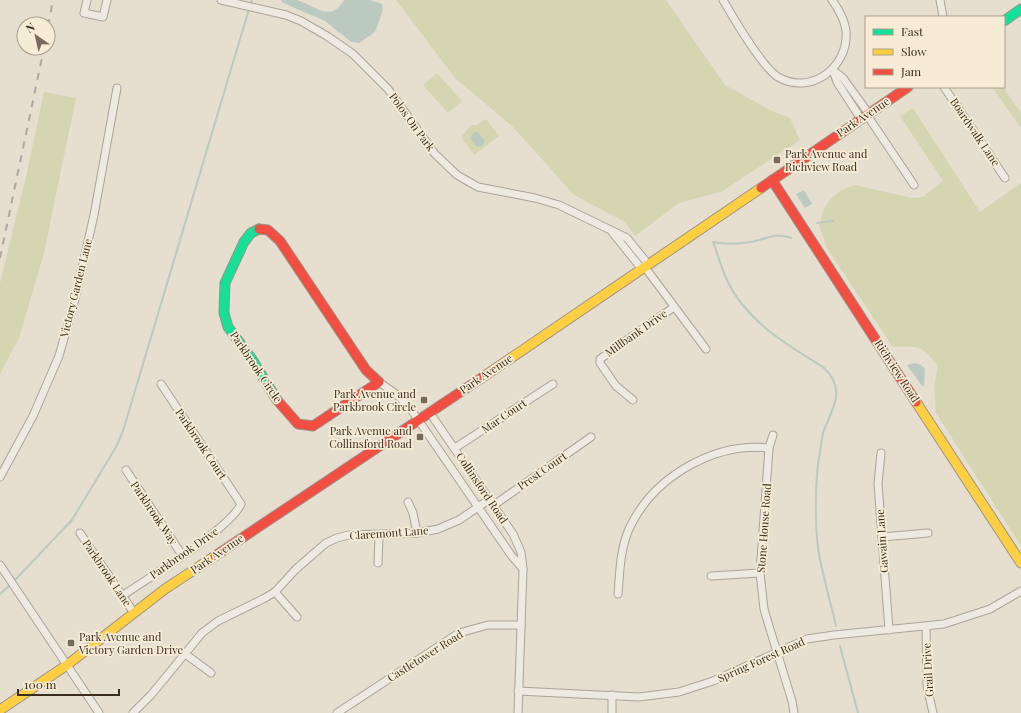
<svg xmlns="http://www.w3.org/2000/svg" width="1021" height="713" viewBox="0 0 1021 713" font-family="'Playfair Display',serif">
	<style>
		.green { fill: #d6d5b2 }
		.water { fill: #bbcac0 }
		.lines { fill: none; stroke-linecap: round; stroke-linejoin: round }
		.stream { stroke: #bbcac0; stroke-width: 2 }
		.street-casing { stroke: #aba398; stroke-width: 9 }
		.fast-casing { stroke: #9b9388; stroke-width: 11 }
		.slow-casing { stroke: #9b9388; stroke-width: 11 }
		.jam-casing { stroke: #9b9388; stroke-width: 11 }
		.street { stroke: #eee9e1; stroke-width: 7 }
		.fast { stroke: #16e098; stroke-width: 9 }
		.slow { stroke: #ffcf43; stroke-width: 9 }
		.jam { stroke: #f24e42; stroke-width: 9 }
		.rail { stroke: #ada8a1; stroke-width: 2; stroke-dasharray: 7 7; stroke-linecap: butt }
		.poi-dot { fill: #766a5d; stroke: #f6ecd6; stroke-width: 1.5 }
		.labels { text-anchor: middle; stroke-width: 3.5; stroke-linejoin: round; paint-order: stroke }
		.street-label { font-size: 11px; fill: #3a2c1f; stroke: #f6ecd6 }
		.poi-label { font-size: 11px; fill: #3a2c1f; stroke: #f6ecd6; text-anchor: start }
	</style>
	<rect width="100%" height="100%" fill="#e6decf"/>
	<g class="green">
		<polygon points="396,0 666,0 725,85 770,110 790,118 800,140 721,192 679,203 635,236 625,222 574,195 512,126 455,78"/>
		<polygon points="437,73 462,101 448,113 423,85"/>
		<polygon points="992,87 1003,87 1021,113 1021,128"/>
		<polygon points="44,92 76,98 44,253 19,338 0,374 0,283 26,177"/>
		<path d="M 913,108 L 980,212 L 1021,183 L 1021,546 L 936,413 L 934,387 L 938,366 C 922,345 918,346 893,347 L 827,248 L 819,225 L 824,209 L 830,199 L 840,191 L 854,185 L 912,198 L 923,197 L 943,181 L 900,116 Z"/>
		<polygon points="486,119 499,136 474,155 461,137 471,125 477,125"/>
	</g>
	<g class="water">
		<path d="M 281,0 C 286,0 292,0 297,0 C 315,5 330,24 344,0 L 370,0 L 382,4 L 383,10 L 375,32 L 359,43 L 351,42 L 325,21 L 283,3 Z"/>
		<polygon points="474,132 478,132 485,141 482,146 477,147 470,138"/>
		<polygon points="804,190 812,204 805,208 796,194"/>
		<polygon points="915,363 921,365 925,369 924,386 922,386 907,365"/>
	</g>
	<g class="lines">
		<g class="stream">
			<polyline points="250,5 252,0"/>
			<polyline points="817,223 833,221"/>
			<path d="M 713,242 C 718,254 721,268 727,280 C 746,321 786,344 823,367 C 847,389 833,407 824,430 C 821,439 821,449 819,457 C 815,483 815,523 818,548 C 822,574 830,600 836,626"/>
			<path d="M 713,242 C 727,245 738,244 751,242 C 766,239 777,232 791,238"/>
			<polyline points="14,581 72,520 116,447 123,431 249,9"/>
			<polyline points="0,594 11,584"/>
			<polyline points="840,646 858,713"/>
		</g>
		<g class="street-casing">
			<g id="street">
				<polyline points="87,0 84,13 103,17 107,0"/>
				<polyline points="221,0 286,15 301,21 327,36 353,54 388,89 435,154 457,175 478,187 535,198 559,205 627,238 648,264"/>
				<path d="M 723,0 C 734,19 761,66 778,77 C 811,96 849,67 846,31 C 845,21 838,8 832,0"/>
				<polyline points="940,0 943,17"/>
				<polyline points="833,70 843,78 869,114"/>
				<polyline points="833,70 837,82 861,119"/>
				<polyline points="944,87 1005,178"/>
				<polyline points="867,115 914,185"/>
				<polyline points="612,232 641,268"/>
				<polyline points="644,266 706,349"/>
				<polyline points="379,382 396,394 410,408 511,555 523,569"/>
				<polyline points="633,400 616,386 600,363 600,359 674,307"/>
				<polyline points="430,413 513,534 521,552 523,569 518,713"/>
				<polyline points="773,435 769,448 760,573 764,609 769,626 792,701 794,713"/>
				<polyline points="455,448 553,384"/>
				<polyline points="881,453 878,484 889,630"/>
				<polyline points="126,470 182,555"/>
				<polyline points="0,477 33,416 59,356 74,303 94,215 117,88"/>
				<polyline points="408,502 413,513 417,533"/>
				<polyline points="494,505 591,437"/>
				<polyline points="80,533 134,613"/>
				<polyline points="882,537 928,533"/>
				<polyline points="378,563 379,535"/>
				<polyline points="0,565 99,713"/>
				<polyline points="711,576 760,573"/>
				<polyline points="275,592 297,617"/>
				<path d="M 618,594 C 620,570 620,545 632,523 C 657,475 716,442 769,448"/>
				<path d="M 122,596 C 148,578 230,529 241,504 L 161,384"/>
				<polyline points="926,627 927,686 933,713"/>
				<polyline points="184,653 211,673"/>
				<polyline points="518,691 639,697 679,692 713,681 807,639 834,635 944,624 990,609 1021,591"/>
				<polyline points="612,695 612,713"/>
				<polyline points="133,713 151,695 202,633 218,621 263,599 275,592 296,569 326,543 337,538 349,535 417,533 438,529 459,520 490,499"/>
				<polyline points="337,713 459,633 488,625 521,625"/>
			</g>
		</g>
		<g class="fast-casing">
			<g id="fast">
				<polyline points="1004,21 1021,9"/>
				<polyline points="259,229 251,233 244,242 225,283 224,313 228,327 251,358 277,400"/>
			</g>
		</g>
		<g class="slow-casing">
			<g id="slow">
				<polyline points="486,375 761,188"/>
				<polyline points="916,402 1021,563"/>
				<polyline points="0,710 67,665 165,589 215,556"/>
			</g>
		</g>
		<g class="jam-casing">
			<g id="jam">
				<polyline points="772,180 916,402"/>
				<polyline points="761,188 908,87"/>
				<polyline points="259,229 268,230 280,241 366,370 379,382 313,426 298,424 277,400"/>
				<polyline points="215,556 486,375"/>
			</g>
		</g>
		<use href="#street" class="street"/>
		<use href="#fast" class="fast"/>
		<use href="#slow" class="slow"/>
		<use href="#jam" class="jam"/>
		<g class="rail">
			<polyline points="48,26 53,0"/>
			<polyline points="0,258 44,48"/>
		</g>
	</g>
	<g class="poi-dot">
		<rect x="773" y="156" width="8" height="8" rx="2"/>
		<rect x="420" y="396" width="8" height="8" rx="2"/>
		<rect x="416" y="433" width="8" height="8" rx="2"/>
		<rect x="67" y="639" width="8" height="8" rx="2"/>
	</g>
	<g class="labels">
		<g class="street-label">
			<text transform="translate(863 117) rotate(-34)" y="4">Park Avenue</text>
			<text transform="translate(412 122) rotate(54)" y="4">Polos On Park</text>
			<text transform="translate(975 132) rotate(56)" y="4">Boardwalk Lane</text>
			<text transform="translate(76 288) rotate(-76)" y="4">Victory Garden Lane</text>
			<text transform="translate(636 333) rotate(-35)" y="4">Millbank Drive</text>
			<text transform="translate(256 367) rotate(56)" y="4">Parkbrook Circle</text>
			<text transform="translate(897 371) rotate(57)" y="4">Richview Road</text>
			<text transform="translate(486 374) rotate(-34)" y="4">Park Avenue</text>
			<text transform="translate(504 416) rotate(-34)" y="4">Mar Court</text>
			<text transform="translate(201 444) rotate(56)" y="4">Parkbrook Court</text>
			<text transform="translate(542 471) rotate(-35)" y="4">Prest Court</text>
			<text transform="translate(482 488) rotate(56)" y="4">Collinsford Road</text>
			<text transform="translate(154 513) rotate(56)" y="4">Parkbrook Way</text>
			<text transform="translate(764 528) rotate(-86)" y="4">Stone House Road</text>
			<text transform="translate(389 533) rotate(-4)" y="4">Claremont Lane</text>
			<text transform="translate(882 541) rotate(-94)" y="4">Gawain Lane</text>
			<text transform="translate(184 553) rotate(-35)" y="4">Parkbrook Drive</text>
			<text transform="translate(217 554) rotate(-34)" y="4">Park Avenue</text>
			<text transform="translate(107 573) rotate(56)" y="4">Parkbrook Lane</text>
			<text transform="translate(425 656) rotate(-32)" y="4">Castletower Road</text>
			<text transform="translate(761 660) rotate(-24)" y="4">Spring Forest Road</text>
			<text transform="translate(928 670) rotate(-93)" y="4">Grail Drive</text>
		</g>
		<g class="poi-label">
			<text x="785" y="158">Park Avenue and<tspan x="785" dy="13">Richview Road</tspan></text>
			<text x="416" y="398" text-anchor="end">Park Avenue and<tspan x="416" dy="13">Parkbrook Circle</tspan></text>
			<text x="412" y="435" text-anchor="end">Park Avenue and<tspan x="412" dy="13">Collinsford Road</tspan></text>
			<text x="79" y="641">Park Avenue and<tspan x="79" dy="13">Victory Garden Drive</tspan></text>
		</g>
	</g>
	<rect x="865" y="16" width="140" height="72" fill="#f6ecd6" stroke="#ab9f8d"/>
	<rect x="873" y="29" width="20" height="6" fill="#16e098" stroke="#ab9f8d"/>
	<text x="901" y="36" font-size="12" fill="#3a2c1f">Fast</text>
	<rect x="873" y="49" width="20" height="6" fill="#ffcf43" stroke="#ab9f8d"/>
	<text x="901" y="56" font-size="12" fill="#3a2c1f">Slow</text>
	<rect x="873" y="69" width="20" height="6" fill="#f24e42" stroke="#ab9f8d"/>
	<text x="901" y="76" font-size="12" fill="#3a2c1f">Jam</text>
	<g transform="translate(36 36) rotate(326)"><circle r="19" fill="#f6ecd6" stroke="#ab9f8d"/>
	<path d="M0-3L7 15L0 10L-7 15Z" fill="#766a5d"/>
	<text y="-6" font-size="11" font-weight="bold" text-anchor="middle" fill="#3a2c1f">N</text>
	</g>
	<path d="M18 689v6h101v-6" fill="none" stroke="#3a2c1f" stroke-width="2"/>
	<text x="24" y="689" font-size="12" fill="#3a2c1f" stroke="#f6ecd6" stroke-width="3" paint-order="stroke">100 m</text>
</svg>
